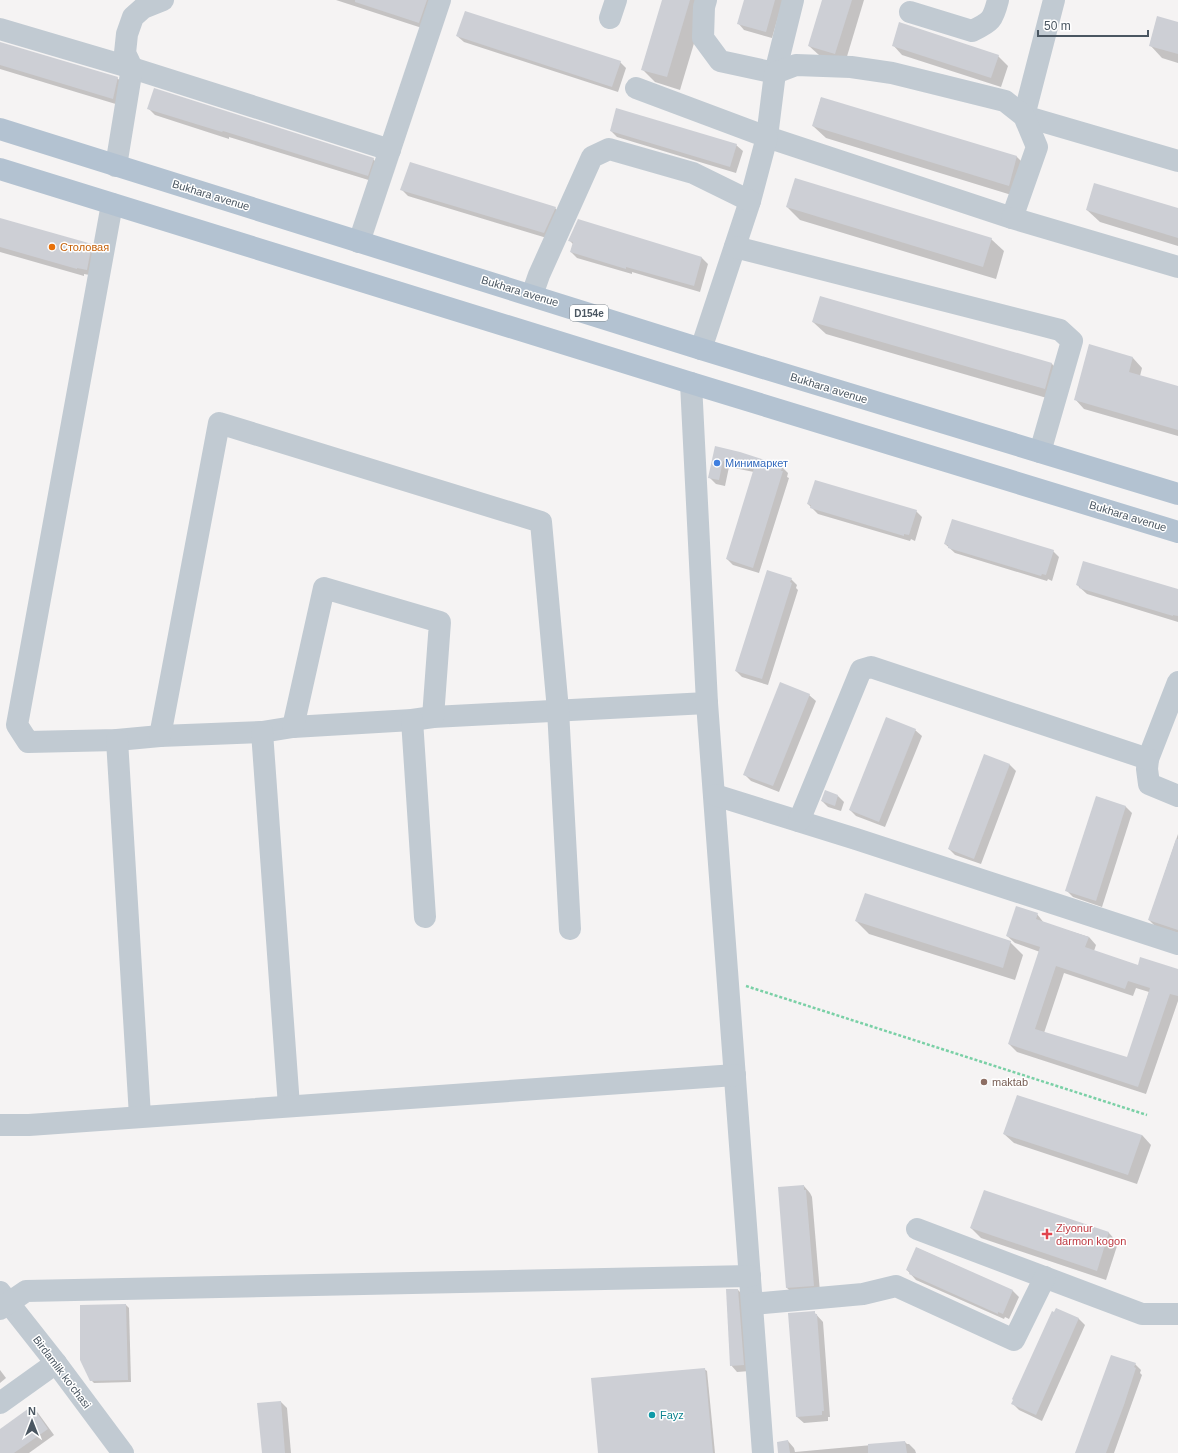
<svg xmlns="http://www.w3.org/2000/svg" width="1178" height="1453" viewBox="0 0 1178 1453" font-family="Helvetica,sans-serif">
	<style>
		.shadow { fill: #0003; fill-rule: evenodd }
		.building { fill: #cdcfd5; fill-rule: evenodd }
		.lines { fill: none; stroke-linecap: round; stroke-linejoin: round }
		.path { stroke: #7ad0a6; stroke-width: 2.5; stroke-dasharray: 3 2; stroke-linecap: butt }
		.minor { stroke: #c1cad2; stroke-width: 22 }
		.major { stroke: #b3c2d1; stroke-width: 22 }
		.food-dot { fill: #e8710a; stroke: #fff; stroke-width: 1.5 }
		.shop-dot { fill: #3f7fe0; stroke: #fff; stroke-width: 1.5 }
		.education-dot { fill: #8d6e63; stroke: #fff; stroke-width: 1.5 }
		.health-dot { fill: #e0444e; stroke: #fff; stroke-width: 1.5 }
		.culture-dot { fill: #0f9aa8; stroke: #fff; stroke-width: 1.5 }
		.labels { text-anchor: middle; stroke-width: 3; stroke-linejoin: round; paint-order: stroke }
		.shield { fill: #fff; stroke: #808990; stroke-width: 1 }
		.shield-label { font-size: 10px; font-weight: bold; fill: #4a5661 }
		.street-label { font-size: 11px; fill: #4a5661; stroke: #fff }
		.food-label { font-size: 11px; fill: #c56008; stroke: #fff; text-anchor: start }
		.shop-label { font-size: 11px; fill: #366cbe; stroke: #fff; text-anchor: start }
		.education-label { font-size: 11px; fill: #785e54; stroke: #fff; text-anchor: start }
		.health-label { font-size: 11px; fill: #be3a42; stroke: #fff; text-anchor: start }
		.culture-label { font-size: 11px; fill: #0d838f; stroke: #fff; text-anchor: start }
	</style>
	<rect width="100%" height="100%" fill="#f5f3f3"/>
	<g class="shadow">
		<polygon points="336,0 431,0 425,29"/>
		<polygon points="663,0 707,0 680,90 655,82 642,69"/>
		<polygon points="745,0 783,0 772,38 744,30 738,23"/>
		<polygon points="823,0 864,0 845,63 819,55 809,46"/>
		<polygon points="1178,23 1178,63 1162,58 1150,45"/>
		<polygon points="457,36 620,62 626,68 618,92 464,42"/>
		<polygon points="0,43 117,78 124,84 119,105 0,69"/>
		<polygon points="893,45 998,56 1008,66 1001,87 902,55"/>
		<polygon points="821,98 1017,157 1030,170 1021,198 826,138 813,126"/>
		<polygon points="148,108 373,159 380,166 375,182 229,137 229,139 155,115"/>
		<polygon points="611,131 736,145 743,151 736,173 617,137"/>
		<polygon points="402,190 555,208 561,214 550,239 408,196"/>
		<polygon points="787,207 991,239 1004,251 996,279 800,220"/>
		<polygon points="1178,209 1178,246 1100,222 1087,210"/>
		<polygon points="0,219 91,245 99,252 95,276 84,274 84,276 0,252"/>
		<polygon points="569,240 702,258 708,264 700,292 632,272 632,274 577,258 571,252 574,245"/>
		<polygon points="821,297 1052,364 1064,376 1057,401 826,334 813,322"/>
		<polygon points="1090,346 1133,358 1142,368 1140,376 1178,387 1178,436 1084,409 1075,399"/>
		<polygon points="716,447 782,467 788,473 787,477 789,478 759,573 733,565 727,559 754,472 729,467 725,486 716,484 709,477"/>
		<polygon points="808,504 916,511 922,517 915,541 911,539 910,541 818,514"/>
		<polygon points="945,544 1053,551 1059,557 1052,581 1048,579 1047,581 955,553"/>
		<polygon points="791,579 797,585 796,588 798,590 768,685 742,677 736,671"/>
		<polygon points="1077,585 1178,590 1178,622 1087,594"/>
		<polygon points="809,695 816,701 779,792 751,781 744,774"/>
		<polygon points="915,730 922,736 885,827 856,816 850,810"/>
		<polygon points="984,756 1010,765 1016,771 981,864 955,855 949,849"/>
		<polygon points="838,796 844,802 841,811 828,807 822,801"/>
		<polygon points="1097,797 1126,807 1132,813 1102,907 1073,897 1067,891"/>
		<polygon points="1178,834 1178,933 1155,926 1149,920"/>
		<path d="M 1037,914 L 1044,923 L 1089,937 L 1096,945 L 1094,951 L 1139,966 L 1178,970 L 1178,1001 L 1146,1094 L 1017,1052 L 1009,1044 L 1040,952 L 1015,943 L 1007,936 ZM 1064,973 L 1133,996 L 1136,988 L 1149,992 L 1128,1059 L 1044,1033 Z"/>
		<polygon points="856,921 1010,942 1023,955 1015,980 869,934"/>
		<polygon points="1004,1134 1142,1135 1151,1145 1137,1184 1014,1143"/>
		<polygon points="804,1186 810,1193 812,1197 820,1292 793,1294 787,1288 779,1188"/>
		<polygon points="984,1192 1109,1233 1118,1243 1106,1280 981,1238 971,1228"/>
		<polygon points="917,1248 1013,1291 1019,1297 1009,1319 1005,1317 1004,1319 916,1280 907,1270"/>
		<polygon points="738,1290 744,1296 750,1371 737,1372 731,1365"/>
		<polygon points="126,1305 129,1308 131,1382 94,1383 91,1380"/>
		<polygon points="1056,1309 1079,1319 1085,1325 1042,1421 1019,1410 1013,1404"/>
		<polygon points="814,1312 823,1322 830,1417 828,1417 828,1421 804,1423 797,1417"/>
		<polygon points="1135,1364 1141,1370 1140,1373 1142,1375 1114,1453 1077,1453"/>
		<polygon points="704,1369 707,1371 715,1453 599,1453"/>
		<polygon points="0,1370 6,1378 0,1383"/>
		<polygon points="281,1402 287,1408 291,1453 263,1453"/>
		<polygon points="32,1407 38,1413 54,1435 29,1453 0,1453 0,1431"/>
		<polygon points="788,1441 794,1448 795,1452 905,1442 907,1444 909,1444 915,1450 916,1453 779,1453"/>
	</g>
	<g class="building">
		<polygon points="355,0 427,0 419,23 355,2"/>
		<polygon points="662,0 690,0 667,77 641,70"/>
		<polygon points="744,0 775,0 766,32 737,24"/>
		<polygon points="822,0 852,0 835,54 808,46"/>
		<polygon points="465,11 621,61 612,87 456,36"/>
		<polygon points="1157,16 1178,22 1178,54 1149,46"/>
		<polygon points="899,22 999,55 991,78 892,46"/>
		<polygon points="0,42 118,77 113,99 0,65"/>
		<polygon points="154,88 374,158 368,176 223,131 222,132 147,109"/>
		<polygon points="821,97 1017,156 1009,186 812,126"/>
		<polygon points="616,108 737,144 730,167 610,131"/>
		<polygon points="410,162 556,207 544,233 400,190"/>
		<polygon points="795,178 992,238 983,267 786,207"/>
		<polygon points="1094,183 1178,208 1178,238 1086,210"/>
		<polygon points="0,218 92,244 87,270 77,268 77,269 0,247"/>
		<polygon points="578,219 702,257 694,286 626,267 626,269 570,252 573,242 568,241"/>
		<polygon points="820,296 1052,363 1045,389 812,322"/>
		<polygon points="1089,344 1133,357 1129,372 1178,386 1178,430 1074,400"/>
		<polygon points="715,446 740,452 783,466 781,471 783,471 753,568 726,559 754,468 723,461 719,480 708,478"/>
		<polygon points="815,480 917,510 909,535 904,534 904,536 810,508 811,505 807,504"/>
		<polygon points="952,519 1054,550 1046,575 1042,574 1041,576 948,548 948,545 944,544"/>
		<polygon points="1083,561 1178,589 1178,616 1173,615 1173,616 1079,588 1080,586 1076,585"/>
		<polygon points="767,570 792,578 790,582 792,583 762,679 735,671"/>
		<polygon points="780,682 810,694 773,786 743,775"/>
		<polygon points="886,717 916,729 879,822 849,810"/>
		<polygon points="984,754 1010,764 974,859 948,849"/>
		<polygon points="825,790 838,795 835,806 821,801"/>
		<polygon points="1096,796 1126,806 1096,901 1065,891"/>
		<polygon points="1176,839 1178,839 1178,930 1148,920"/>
		<polygon points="865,893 1011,941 1003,968 855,921"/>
		<path d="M 1016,906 L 1038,913 L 1036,919 L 1089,937 L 1085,947 L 1138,965 L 1140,957 L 1178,969 L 1178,996 L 1170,994 L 1138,1087 L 1008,1044 L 1040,947 L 1006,936 ZM 1056,966 L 1125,989 L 1128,981 L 1150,988 L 1127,1057 L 1035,1029 Z"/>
		<polygon points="1017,1095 1142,1135 1128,1175 1003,1134"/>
		<polygon points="804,1185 804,1190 806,1190 814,1286 786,1288 778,1187"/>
		<polygon points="984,1190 1109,1232 1097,1271 970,1228"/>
		<polygon points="916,1247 1013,1290 1003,1314 998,1312 998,1314 909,1274 910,1272 906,1270"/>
		<polygon points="726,1289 738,1289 744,1365 730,1366"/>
		<polygon points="126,1304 128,1380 90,1381 80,1360 80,1305"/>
		<polygon points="1056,1308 1079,1318 1036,1415 1011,1404 1013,1400 1012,1399 1052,1311 1054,1312"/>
		<polygon points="815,1311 815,1314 817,1314 824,1411 822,1411 822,1415 796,1417 788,1313"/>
		<polygon points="1111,1355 1136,1363 1134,1367 1136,1368 1124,1405 1106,1453 1075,1453"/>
		<polygon points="705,1368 713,1453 598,1453 591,1378"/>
		<polygon points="281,1401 285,1453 262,1453 257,1403"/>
		<polygon points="32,1406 48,1429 14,1453 0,1453 0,1429"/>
		<polygon points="788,1440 790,1453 778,1453 777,1442"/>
		<polygon points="905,1441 907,1453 868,1453 868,1444"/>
	</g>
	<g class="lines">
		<polyline class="path" points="746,986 1147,1115"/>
		<g class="minor">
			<polyline points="706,0 704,7 703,38 720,61 775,73 793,0"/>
			<polyline points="1054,0 1024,116 1178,161"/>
			<path d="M 910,12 L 972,31 C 991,22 993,20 998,0"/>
			<polyline points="610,18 616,0"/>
			<polyline points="0,29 132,68 390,150"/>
			<polygon points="796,65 851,67 892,73 1005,101 1024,116 1037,147 1012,218 767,137 775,73"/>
			<polyline points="636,88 767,137 750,201 701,349"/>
			<polyline points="116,166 132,68 125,53 127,34 133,17 143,8 163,0"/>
			<polyline points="112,204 17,725 28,742 117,740 160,736 262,732 293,727 412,720 433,717 707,703"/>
			<polyline points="1012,218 1178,267"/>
			<polyline points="359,242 440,0"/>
			<polyline points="735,247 1060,330 1072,341 1040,452"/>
			<polyline points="532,295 539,275 592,157 609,149 693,173 750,201"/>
			<polyline points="691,383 707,703 763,1453"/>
			<polyline points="1178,682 1148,759 1147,769 1149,784 1178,796"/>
			<polyline points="412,720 425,917"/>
			<polyline points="293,727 324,588 440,622 433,717"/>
			<polyline points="262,732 289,1106"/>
			<polyline points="160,736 219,423 541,522 558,710 570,929"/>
			<polyline points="117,740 140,1116"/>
			<polyline points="715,795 856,839 1178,944"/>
			<polyline points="799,821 861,670 871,667 1148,759"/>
			<polyline points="0,1125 29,1125 735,1075"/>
			<polyline points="917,1229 1142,1314 1178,1314"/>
			<polyline points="0,1292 56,1363 123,1453"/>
			<polyline points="752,1304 863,1294 896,1286 1014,1340 1045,1277"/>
			<polyline points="0,1309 26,1291 750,1276"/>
			<polyline points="0,1403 56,1363"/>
		</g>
		<g class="major">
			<polyline points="0,129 701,349 1178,494"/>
			<polyline points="0,169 691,383 1178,532"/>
		</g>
	</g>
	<circle class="food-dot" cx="52" cy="247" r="4"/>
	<circle class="shop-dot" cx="717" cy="463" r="4"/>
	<circle class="education-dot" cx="984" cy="1082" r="4"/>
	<path class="health-dot" d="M1045 1228h4v4h4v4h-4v4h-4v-4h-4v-4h4z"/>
	<circle class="culture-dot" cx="652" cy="1415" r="4"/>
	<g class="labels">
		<rect class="shield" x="570" y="305" width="38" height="16" rx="3"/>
		<g class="shield-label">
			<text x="589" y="317">D154e</text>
		</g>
		<g class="street-label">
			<text transform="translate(211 195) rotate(17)" y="4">Bukhara avenue</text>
			<text transform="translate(520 291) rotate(17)" y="4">Bukhara avenue</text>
			<text transform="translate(829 388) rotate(17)" y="4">Bukhara avenue</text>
			<text transform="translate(1128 516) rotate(17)" y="4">Bukhara avenue</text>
			<text transform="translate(62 1372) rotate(53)" y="4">Birdamlik ko'chasi</text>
		</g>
		<g class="food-label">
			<text x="60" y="251">Столовая</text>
		</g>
		<g class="shop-label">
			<text x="725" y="467">Минимаркет</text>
		</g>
		<g class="education-label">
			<text x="992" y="1086">maktab</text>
		</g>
		<g class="health-label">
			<text x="1056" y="1232">Ziyonur<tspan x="1056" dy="13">darmon kogon</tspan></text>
		</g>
		<g class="culture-label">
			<text x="660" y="1419">Fayz</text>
		</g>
	</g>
	<g transform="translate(32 1421)" stroke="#ffffff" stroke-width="3" paint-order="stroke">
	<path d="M0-3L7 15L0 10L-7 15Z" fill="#4a5661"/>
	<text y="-6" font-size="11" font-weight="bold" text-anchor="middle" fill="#4a5661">N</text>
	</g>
	<path d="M1038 30v6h110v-6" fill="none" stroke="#4a5661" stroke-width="2"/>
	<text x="1044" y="30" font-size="12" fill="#4a5661" stroke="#ffffff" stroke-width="3" paint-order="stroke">50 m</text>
</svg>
